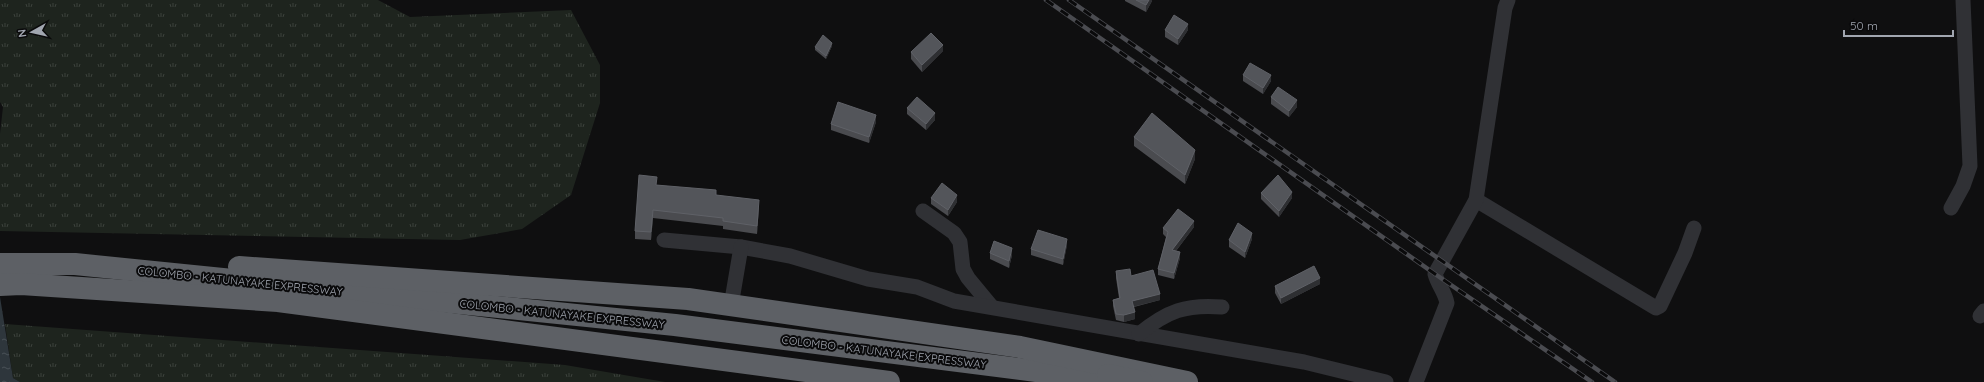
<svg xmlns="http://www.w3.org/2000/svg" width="1984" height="382" viewBox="0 0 1984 382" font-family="Quicksand,sans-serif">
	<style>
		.grass { fill: url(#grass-tufts) }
		.water { fill: url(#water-ripples) }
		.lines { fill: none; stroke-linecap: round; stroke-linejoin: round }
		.minor { stroke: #303135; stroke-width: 15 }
		.motorway { stroke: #5d6065; stroke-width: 22 }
		.rail-casing { stroke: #4a4b50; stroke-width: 4.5 }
		.rail { stroke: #0a0a0b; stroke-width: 3; stroke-dasharray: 9; stroke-linecap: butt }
		.wall { fill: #4a4b4f }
		.shaded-wall { fill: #2e2f32 }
		.building { fill: #53555a; stroke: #5f6167 }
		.labels { text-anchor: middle; stroke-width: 4; stroke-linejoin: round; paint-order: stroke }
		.street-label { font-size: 11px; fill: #a1a6b0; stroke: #0a0a0b }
	</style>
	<defs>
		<pattern id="grass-tufts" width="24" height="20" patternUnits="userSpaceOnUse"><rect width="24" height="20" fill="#1e241e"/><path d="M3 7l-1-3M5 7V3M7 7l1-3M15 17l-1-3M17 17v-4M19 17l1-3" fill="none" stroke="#3c413c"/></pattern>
		<pattern id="water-ripples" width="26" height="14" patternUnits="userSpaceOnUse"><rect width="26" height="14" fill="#2e363c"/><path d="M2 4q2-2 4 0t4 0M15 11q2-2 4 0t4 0" fill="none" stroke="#495056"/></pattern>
	</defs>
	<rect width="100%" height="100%" fill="#0f0f10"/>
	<g class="grass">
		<polygon points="0,0 378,0 410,17 571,10 600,65 600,103 571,195 522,229 460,240 0,231 0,134 3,107 0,102"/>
		<polygon points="5,324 565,365 665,382 20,382 13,378"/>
	</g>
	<polygon class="water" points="0,297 13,378 20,382 0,382"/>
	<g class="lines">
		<g class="minor">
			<polyline points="1476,200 1656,308 1660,306 1685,253 1694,228"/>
			<polyline points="1951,208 1963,186 1970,166 1963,0"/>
			<polyline points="923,211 954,233 960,242 963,269 968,278 992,307"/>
			<polyline points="664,240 741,247 790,256 868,279 917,287 954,301 1304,362 1386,382"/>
			<polyline points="733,294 741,247"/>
			<polyline points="1980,316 1984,311"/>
			<path d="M 1139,334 C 1167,311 1186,304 1222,307"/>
			<path d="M 1416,382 L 1447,303 C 1445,292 1438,285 1435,274 L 1476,200 L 1505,8 L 1508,0"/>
		</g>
		<g class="motorway">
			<polyline points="0,264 75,264 675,325 1122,382"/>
			<polyline points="239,267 688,299 1020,347 1187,382"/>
			<polyline points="0,285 21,284 278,301 889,382"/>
			<polyline points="1108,375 1142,382"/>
		</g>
		<g class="rail-casing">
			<g id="rail">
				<polyline points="1046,0 1435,274 1592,382"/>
				<polyline points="1069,0 1615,382"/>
			</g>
		</g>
		<use href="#rail" class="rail"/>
	</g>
	<g class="wall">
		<polygon points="1125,0 1152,0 1152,1 1146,12 1125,1"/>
		<polygon points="1165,30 1188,30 1178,45 1165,37"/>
		<polygon points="832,46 826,59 815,50 815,47"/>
		<polygon points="943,51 922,72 911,59 911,52"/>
		<polygon points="1243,75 1271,81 1263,94 1243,81"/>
		<polygon points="1271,97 1297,107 1289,117 1271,104"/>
		<polygon points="907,108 935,120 926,130 907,114"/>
		<polygon points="876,122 869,143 831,130 831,124"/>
		<polygon points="1134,137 1195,159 1185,184 1134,146"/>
		<polygon points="657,185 716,195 759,207 757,234 723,229 723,226 653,218 651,240 635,239 635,231"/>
		<polygon points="1261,193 1292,198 1279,217 1261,199"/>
		<polygon points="931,198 957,202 948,216 931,204"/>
		<polygon points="1194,227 1176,251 1180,258 1174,279 1158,275 1158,269 1166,237 1163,234 1163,228"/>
		<polygon points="1252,239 1245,258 1229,247 1229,240"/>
		<polygon points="1067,245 1063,265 1031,255 1031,249"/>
		<polygon points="990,253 1012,255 1009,268 990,259"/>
		<polygon points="1116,271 1131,276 1160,300 1134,307 1135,319 1124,322 1116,320 1113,306 1113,300 1119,298 1116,278"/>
		<polygon points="1320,284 1281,304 1275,293 1275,286"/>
	</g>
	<g class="shaded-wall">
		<polygon points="1149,0 1152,0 1152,1 1146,12 1146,5"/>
		<polygon points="1188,24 1188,30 1178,45 1178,39"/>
		<polygon points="832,43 832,46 826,59 826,56"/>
		<polygon points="943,45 943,51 922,72 922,65"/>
		<polygon points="1271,75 1271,81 1263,94 1263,88"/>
		<polygon points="1297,100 1297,107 1289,117 1289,111"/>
		<polygon points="935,113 935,120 926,130 926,124"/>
		<polygon points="876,115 876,122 869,143 869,137"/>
		<polygon points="1195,150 1195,159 1185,184 1185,175"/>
		<polygon points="1292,192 1292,198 1279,217 1279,211"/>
		<polygon points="957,195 957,202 948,216 948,210"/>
		<polygon points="759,200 759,207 757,234 757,226"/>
		<polygon points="653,210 653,218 651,240 651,232"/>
		<polygon points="1194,221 1194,227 1172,256 1172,250"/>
		<polygon points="1252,233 1252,239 1245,258 1245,252"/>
		<polygon points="1067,239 1067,245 1063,265 1063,259"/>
		<polygon points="1012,248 1012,255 1009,268 1009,261"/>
		<polygon points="1180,252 1180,258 1174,279 1174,273"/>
		<polygon points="1320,278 1320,284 1281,304 1281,298"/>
		<polygon points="1160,294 1160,300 1132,307 1132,301"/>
		<polygon points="1135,312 1135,319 1124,322 1124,315"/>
	</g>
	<g class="building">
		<polygon points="1136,0 1149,0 1146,5"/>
		<polygon points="1174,15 1188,24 1178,39 1165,30"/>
		<polygon points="931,33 943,45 922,65 911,52"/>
		<polygon points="823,35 832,43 826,56 815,47"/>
		<polygon points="1250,63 1271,75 1263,88 1243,75"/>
		<polygon points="1278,87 1297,100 1289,111 1271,97"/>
		<polygon points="917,97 935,113 926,124 907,108"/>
		<polygon points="838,102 876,115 869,137 831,124"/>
		<polygon points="1152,113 1195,150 1185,175 1134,137"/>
		<polygon points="639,175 657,177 656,185 716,190 716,195 759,200 757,226 723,221 723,218 653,210 651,232 635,231"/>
		<polygon points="1278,175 1292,192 1279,211 1261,193"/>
		<polygon points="942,183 957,195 948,210 931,198"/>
		<polygon points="1178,209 1194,221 1172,250 1180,252 1174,273 1158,269 1168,232 1163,228"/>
		<polygon points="1238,223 1252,233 1245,252 1229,240"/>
		<polygon points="1038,230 1067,239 1063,259 1031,249"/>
		<polygon points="994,241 1012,248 1009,261 990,253"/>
		<polygon points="1314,266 1320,278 1281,298 1275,286"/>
		<polygon points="1130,269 1131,276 1153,270 1160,294 1132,301 1135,312 1124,315 1116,314 1113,300 1120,298 1116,271"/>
	</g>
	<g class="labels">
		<g class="street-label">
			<text transform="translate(240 281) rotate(6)" y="4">COLOMBO - KATUNAYAKE EXPRESSWAY</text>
			<text transform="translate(562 314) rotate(6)" y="4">COLOMBO - KATUNAYAKE EXPRESSWAY</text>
			<text transform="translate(884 352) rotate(7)" y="4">COLOMBO - KATUNAYAKE EXPRESSWAY</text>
		</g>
	</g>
	<g transform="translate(32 32) rotate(262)" stroke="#0a0a0b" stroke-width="3" paint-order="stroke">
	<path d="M0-3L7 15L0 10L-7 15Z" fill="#a1a6b0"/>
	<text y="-6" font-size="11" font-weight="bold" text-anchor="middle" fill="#a1a6b0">N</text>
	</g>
	<path d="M1844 30v6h109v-6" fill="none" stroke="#a1a6b0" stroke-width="2"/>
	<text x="1850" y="30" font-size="12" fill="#a1a6b0" stroke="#0a0a0b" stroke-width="3" paint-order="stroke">50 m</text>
</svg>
